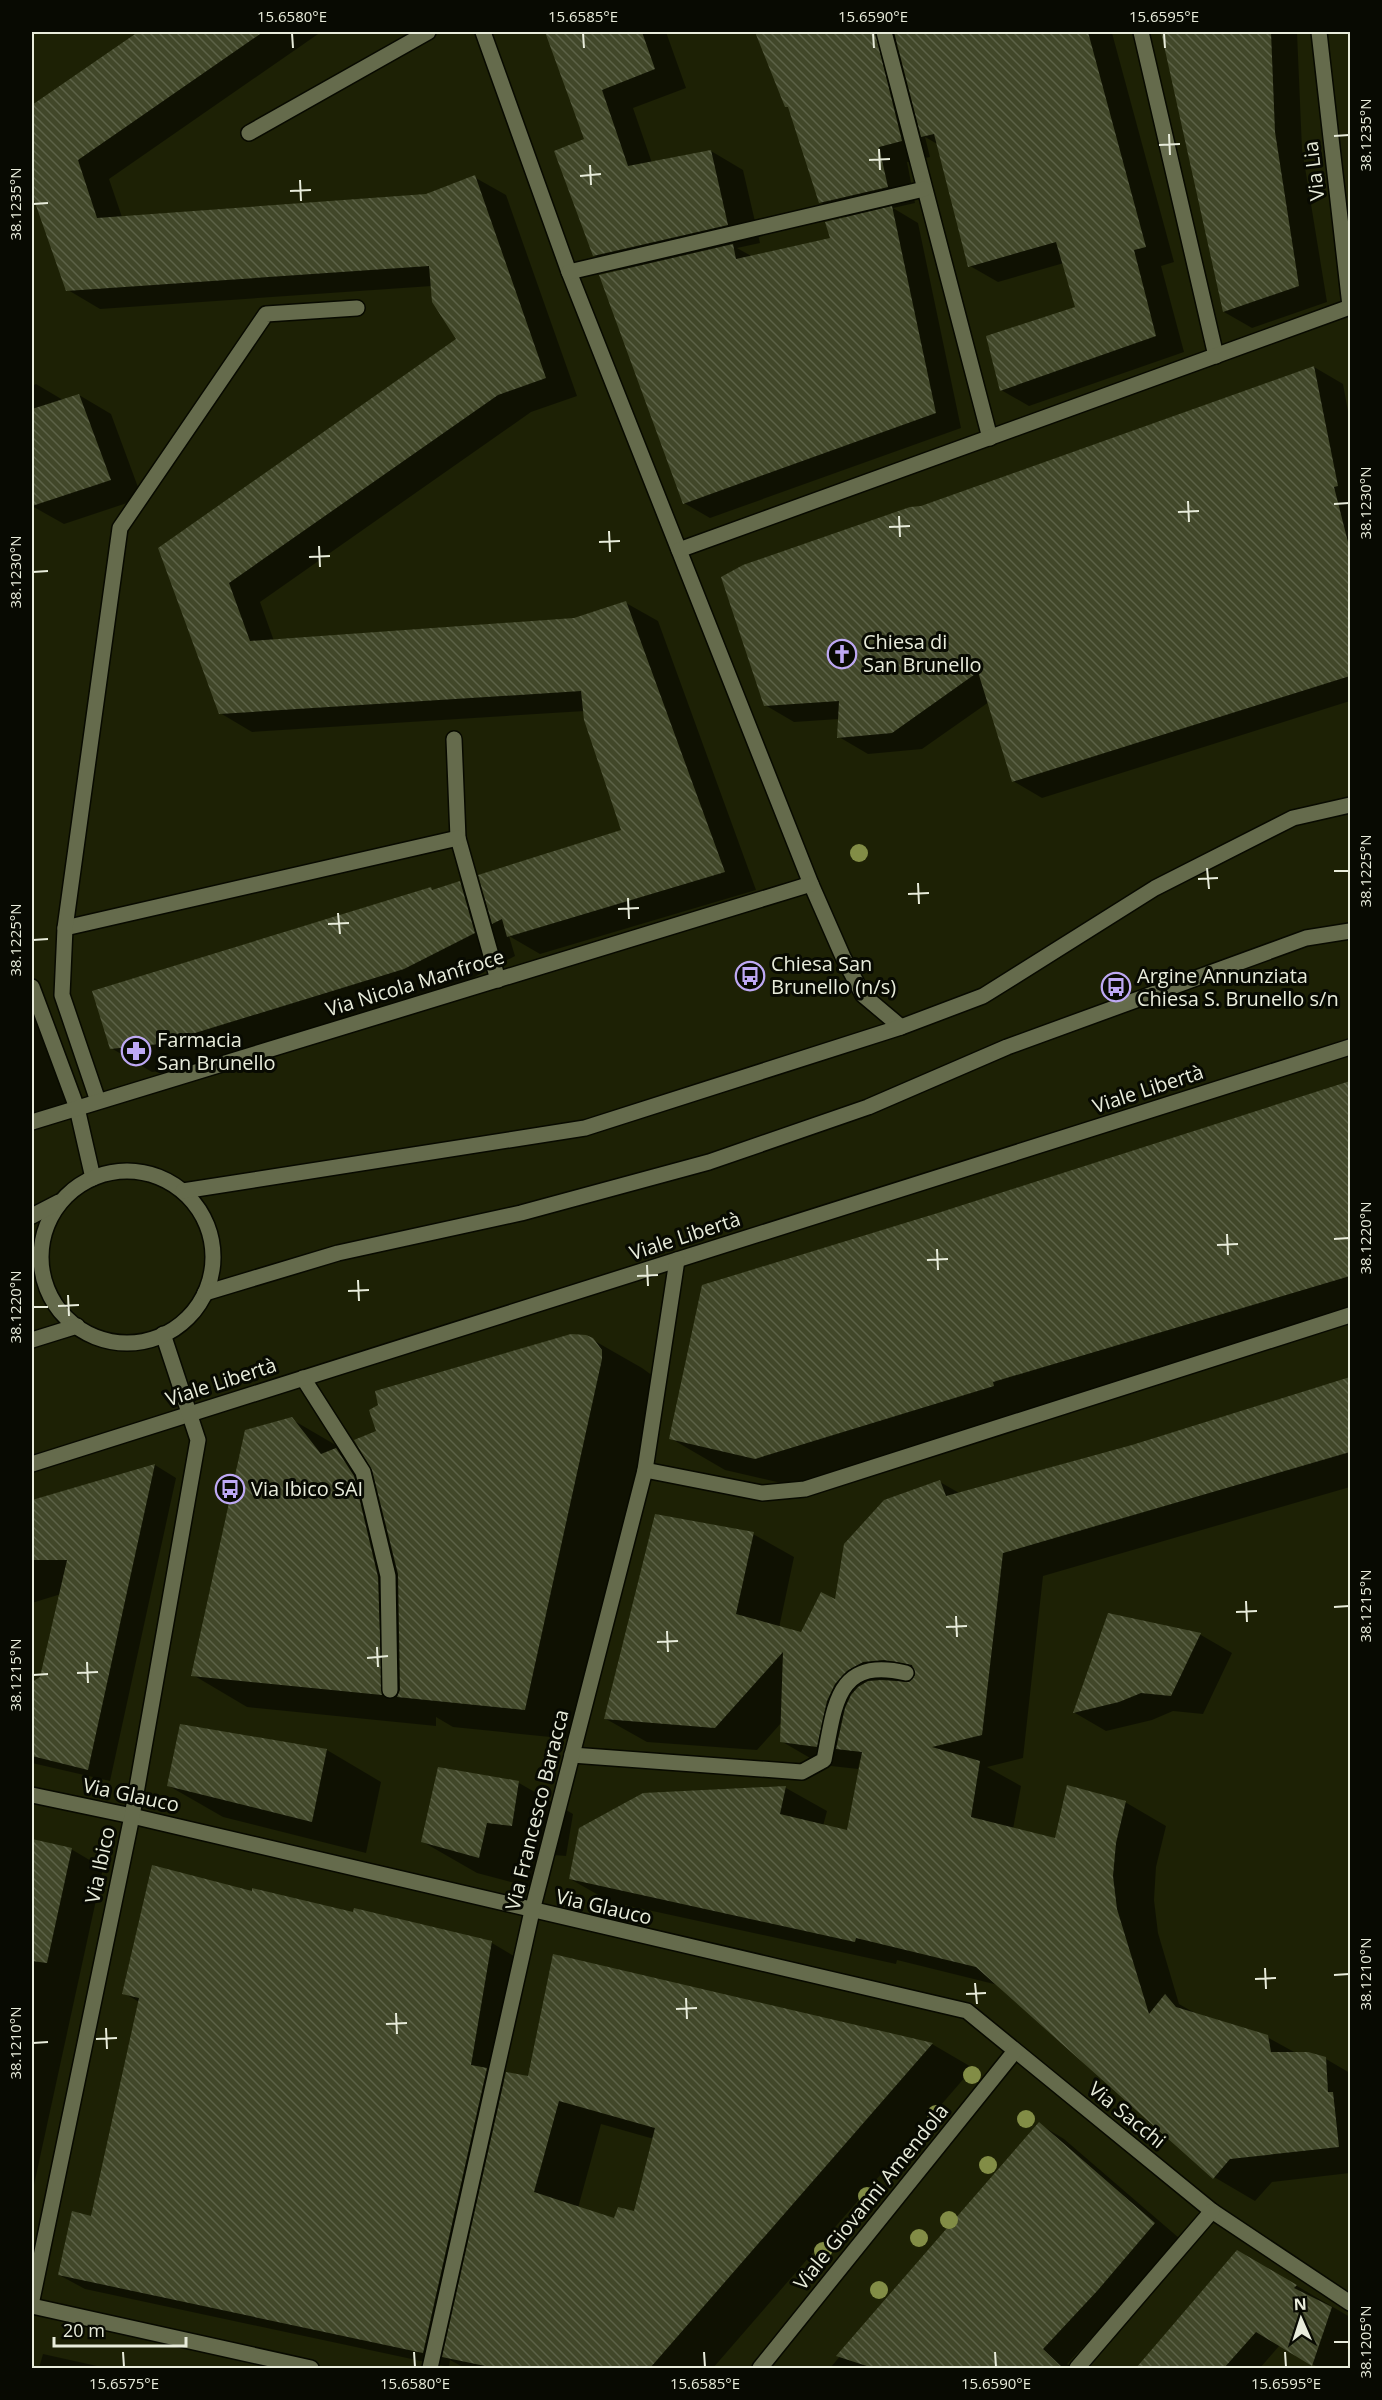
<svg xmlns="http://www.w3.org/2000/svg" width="1382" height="2400" viewBox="0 0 1382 2400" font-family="'Open Sans',sans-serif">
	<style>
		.shadow { fill: #0007; fill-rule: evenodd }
		.building { fill: url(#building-back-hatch); fill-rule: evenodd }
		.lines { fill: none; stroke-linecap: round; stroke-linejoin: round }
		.service-casing { stroke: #080a00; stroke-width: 18 }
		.minor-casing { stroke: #080a00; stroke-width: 18 }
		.tertiary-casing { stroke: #080a00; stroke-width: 18 }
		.service { stroke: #656b4c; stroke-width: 15 }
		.minor { stroke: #656b4c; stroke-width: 15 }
		.tertiary { stroke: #656b4c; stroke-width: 15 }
		.tree { fill: #828d46 }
		.ticks { fill: none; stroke: #e8ecdb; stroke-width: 2 }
		.labels { text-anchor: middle; stroke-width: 6; stroke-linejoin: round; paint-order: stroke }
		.street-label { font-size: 20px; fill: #e8ecdb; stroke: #080a02 }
		.poi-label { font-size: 20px; fill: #e8ecdb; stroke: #080a02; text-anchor: start }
		.neatline { fill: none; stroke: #e8ecdb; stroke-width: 2 }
		.ticks-label { font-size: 15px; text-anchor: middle; fill: #e8ecdb }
	</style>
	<defs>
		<pattern id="building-back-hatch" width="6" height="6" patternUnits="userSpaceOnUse" patternTransform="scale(1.5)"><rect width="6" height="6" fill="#414729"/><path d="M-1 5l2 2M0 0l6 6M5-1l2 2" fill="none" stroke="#5c6247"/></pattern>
	</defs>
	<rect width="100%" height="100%" fill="#1d2105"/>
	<g class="shadow">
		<polygon points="140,32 321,32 109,179 122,217 427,195 474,177 506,195 577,396 531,412 260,602 274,641 574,619 626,603 658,621 756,890 540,954 509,936 515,956 446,992 201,1067 152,1072 111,1048 431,889 434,890 460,882 487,898 623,831 585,711 252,732 220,713 160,548 458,340 432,286 100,309 68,290 32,190 32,107"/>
		<polygon points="547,32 666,32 686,88 633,108 652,163 711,151 743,170 760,243 737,248 753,257 832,239 848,218 820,202 790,108 787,106 758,34 767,32 868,32 900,51 900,47 872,32 1117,32 1112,33 1174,262 1161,266 1184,352 1029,406 1001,390 1077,308 1064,263 998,282 970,266 939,145 925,137 930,157 907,162 915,203 893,208 918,223 961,428 710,518 684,503 621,271 594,255 586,140"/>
		<polygon points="1162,32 1297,32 1302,149 1327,302 1252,328 1224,312"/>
		<polygon points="1314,367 1343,384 1350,422 1350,701 1042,798 1013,781 989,702 922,749 868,754 839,737 839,719 794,722 765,705 921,508"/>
		<polygon points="36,384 63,400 79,395 111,414 142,498 64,524 32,506 32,386"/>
		<polygon points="32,990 72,1108 32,1121"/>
		<polygon points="1350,1082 1350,1323 1047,1413 811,1490 725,1470 670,1438 941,1213"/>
		<polygon points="586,1336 642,1368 653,1376 657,1383 580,1740 453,1727 436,1717 436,1726 247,1707 193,1675 291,1419 346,1451 354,1460 376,1473 380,1406"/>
		<polygon points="1350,1379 1350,1487 1043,1576 1023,1758 987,1767 1021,1786 1013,1829 1056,1840 1125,1802 1166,1826 1156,1867 1154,1900 1158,1933 1179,2004 1200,2016 1267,2037 1296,2053 1326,2059 1350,2073 1350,2173 1272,2182 1255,2201 1214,2177 998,1985 897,1960 896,1964 611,1902 570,1879 643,1794 786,1788 827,1811 823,1826 848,1832 862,1761 860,1760 858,1769 822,1765 781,1741 782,1722 757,1750 647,1742 606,1719 753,1534 794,1557 779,1628 801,1634 836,1601 940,1482 961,1494 1132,1446"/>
		<polygon points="155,1465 176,1478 110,1781 32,1763 32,1687 39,1688 61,1594 32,1603 32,1501"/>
		<polygon points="1109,1615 1201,1635 1232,1653 1203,1714 1173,1711 1152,1720 1106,1731 1075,1713"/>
		<polygon points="327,1750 381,1782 366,1853 223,1817 169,1786"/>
		<polygon points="439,1769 519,1783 573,1814 566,1856 541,1854 534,1888 477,1873 423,1842"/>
		<polygon points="32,1840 71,1849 103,1868 32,2194"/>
		<path d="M 253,1893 L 492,1943 L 517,1958 L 497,2075 L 506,2081 L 529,2077 L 554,1956 L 932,2044 L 973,2068 L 713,2368 L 465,2368 L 450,2360 L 449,2367 L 85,2289 L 59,2275 L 92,2218 L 139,2002 L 124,1993 ZM 601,2124 L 654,2139 L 635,2212 L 614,2219 L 578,2208 Z"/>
		<polygon points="1039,2124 1064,2139 1179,2238 1123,2304 1067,2364 1072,2368 830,2368"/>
		<polygon points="1237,2251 1350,2317 1350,2336 1347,2348 1350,2351 1350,2368 1319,2368 1280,2345 1260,2368 1138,2368"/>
		<polygon points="43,2354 106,2368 39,2368"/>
	</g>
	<g class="building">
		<polygon points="138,32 263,32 78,160 97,218 426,194 475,175 546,378 498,395 229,583 250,641 574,618 626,601 725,872 507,937 502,919 492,924 478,875 621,830 584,720 581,691 219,714 158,548 456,339 432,302 429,266 66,291 32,194 32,105"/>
		<polygon points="545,32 642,32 655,69 602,90 628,166 711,150 728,225 593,256 554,151 584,139"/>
		<polygon points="755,32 875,32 902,141 879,147 888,187 819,203 788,107 785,107"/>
		<polygon points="894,32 1088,32 1146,247 1134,250 1156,336 1000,391 986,336 1075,307 1056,242 968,267 934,134 921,137"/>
		<polygon points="1161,32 1271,32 1275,132 1299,286 1223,312"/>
		<polygon points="892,206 936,413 683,504 599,275 733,244 736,259 830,238 825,222"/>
		<polygon points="1314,366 1338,486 1334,487 1350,550 1350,676 1012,782 978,672 892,733 837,738 839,701 764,706 721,577 743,565 910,507 921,506"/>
		<polygon points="79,394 111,480 32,506 32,409"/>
		<polygon points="460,881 475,933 404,969 159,1044 110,1049 92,991 431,887 432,890"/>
		<polygon points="1350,1081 1350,1276 993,1382 994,1386 755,1459 669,1439 702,1285 941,1212"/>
		<polygon points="571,1334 586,1335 593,1338 602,1350 602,1359 525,1710 397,1697 400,1690 398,1574 372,1470 354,1440 376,1431 369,1410 378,1405 375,1391"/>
		<polygon points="1350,1377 1350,1452 1003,1553 982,1735 932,1747 980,1761 971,1817 1055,1838 1067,1785 1126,1801 1116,1843 1113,1876 1117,1909 1149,2014 1165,1994 1176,2007 1268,2035 1271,2052 1308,2052 1326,2057 1328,2092 1333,2092 1339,2147 1230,2159 1213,2179 976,1967 856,1938 855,1942 569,1879 579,1828 643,1793 786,1786 780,1814 847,1830 862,1752 836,1749 845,1708 851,1695 858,1687 868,1681 882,1680 909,1682 915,1675 912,1665 884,1660 863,1662 847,1671 835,1684 827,1701 817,1747 780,1742 783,1652 715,1728 604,1719 655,1514 754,1532 736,1614 801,1632 821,1592 835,1599 844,1544 884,1500 940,1480 946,1496 1132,1445"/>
		<polygon points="292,1417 321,1454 336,1448 354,1476 378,1577 382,1695 191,1676 245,1430"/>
		<polygon points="155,1464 88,1770 32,1756 32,1682 40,1677 67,1560 32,1560 32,1500"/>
		<polygon points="1108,1613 1201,1633 1171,1696 1141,1693 1119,1702 1073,1713"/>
		<polygon points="180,1724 327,1749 312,1822 167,1786"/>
		<polygon points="438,1767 519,1781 512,1826 487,1823 479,1858 421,1842"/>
		<polygon points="32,1839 72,1848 47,1963 32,1961"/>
		<polygon points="152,1865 252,1891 252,1888 353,1912 354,1908 492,1941 471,2065 487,2068 423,2353 58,2275 72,2211 91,2216 139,1998 122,1994"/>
		<path d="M 553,1954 L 933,2043 L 650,2368 L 495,2368 L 442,2357 L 506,2072 L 528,2076 ZM 559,2101 L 655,2128 L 634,2211 L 618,2207 L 614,2218 L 534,2192 Z"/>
		<polygon points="1039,2122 1155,2223 1098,2290 1043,2349 1063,2368 873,2368 836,2356"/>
		<polygon points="1237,2250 1297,2285 1294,2288 1332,2307 1312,2366 1256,2332 1224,2368 1136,2368"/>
	</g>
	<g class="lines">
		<g class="service-casing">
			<g id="service">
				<polyline points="249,133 428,32"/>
				<polyline points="454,739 458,838 498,980"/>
				<polyline points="65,928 458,838"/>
				<polyline points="98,1101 62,995 65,928 120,528 266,314 357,308"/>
			</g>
		</g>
		<g class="minor-casing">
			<g id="minor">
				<polyline points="483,32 569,272 811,884 843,957 863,995 901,1027"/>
				<polyline points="884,32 990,438"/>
				<polyline points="1141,32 1216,356"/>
				<polyline points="569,272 924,189"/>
				<polyline points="679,550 1350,307"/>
				<polyline points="32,987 77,1108 93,1178"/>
				<polyline points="32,1122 811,884"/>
				<polyline points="303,1378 363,1472 388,1576 390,1690"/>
				<polyline points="32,1464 1350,1047"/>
				<polyline points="645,1470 762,1493 805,1489 1350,1315"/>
				<path d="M 572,1755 L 802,1772 L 824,1760 C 835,1707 835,1656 906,1673"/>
				<polyline points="32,1795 132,1816 967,2011 1212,2211 1350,2303"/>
				<polyline points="32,2300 132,1816 198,1440 163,1334"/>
				<polyline points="32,2306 311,2368"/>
				<polyline points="430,2368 532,1911 645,1470 677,1260"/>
				<polyline points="1077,2368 1212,2211"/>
			</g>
		</g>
		<g class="tertiary-casing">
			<g id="tertiary">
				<polyline points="1319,32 1350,306"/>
				<circle cx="127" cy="1257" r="86"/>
				<polyline points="183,1191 585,1128 901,1027 983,996 1155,888 1293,818 1350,805"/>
				<polyline points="32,1216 59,1202"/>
				<polyline points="205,1293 338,1253 521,1213 709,1162 868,1107 1007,1047 1306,938 1350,931"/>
				<polyline points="32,1340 77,1326"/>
				<polyline points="760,2368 1015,2051"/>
			</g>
		</g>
		<use href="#service" class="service"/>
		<use href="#minor" class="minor"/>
		<use href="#tertiary" class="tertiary"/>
	</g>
	<g class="tree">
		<circle cx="859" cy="853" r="9"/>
		<circle cx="972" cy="2075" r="9"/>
		<circle cx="936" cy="2114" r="9"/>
		<circle cx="1026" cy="2119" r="9"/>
		<circle cx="988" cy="2165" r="9"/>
		<circle cx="867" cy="2196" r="9"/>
		<circle cx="949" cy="2220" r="9"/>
		<circle cx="919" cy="2238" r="9"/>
		<circle cx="823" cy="2251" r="9"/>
		<circle cx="879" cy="2290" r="9"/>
	</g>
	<path class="ticks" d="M 292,33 L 293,48M 583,33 L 584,48M 873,33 L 874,48M 1164,33 L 1165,48M 1169,134 L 1170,155M 1334,136 L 1349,135M 1159,145 L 1180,144M 879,149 L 880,170M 869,160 L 890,159M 590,165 L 591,185M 580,176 L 601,174M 300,180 L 301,201M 290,191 L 311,190M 33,204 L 48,203M 1188,501 L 1189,522M 1334,504 L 1349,503M 1178,512 L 1199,511M 899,516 L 900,537M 889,527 L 910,526M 609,531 L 610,552M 599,542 L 620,541M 319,546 L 320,567M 309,557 L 330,556M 33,572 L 48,571M 1207,868 L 1209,889M 1334,871 L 1349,871M 1198,879 L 1218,878M 918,883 L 919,904M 908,894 L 929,893M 628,898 L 629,919M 618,909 L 639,908M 338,913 L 340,934M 328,924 L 349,923M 33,940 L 48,939M 1227,1234 L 1228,1255M 1334,1239 L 1349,1238M 1217,1245 L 1238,1244M 937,1249 L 938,1270M 927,1260 L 948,1259M 647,1265 L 648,1286M 637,1276 L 658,1275M 358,1280 L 359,1301M 348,1291 L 369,1290M 68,1295 L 69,1316M 58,1306 L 79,1305M 33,1307 L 48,1307M 1246,1601 L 1247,1622M 1334,1607 L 1349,1606M 1236,1612 L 1257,1611M 956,1616 L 957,1637M 946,1627 L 967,1626M 667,1631 L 668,1652M 657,1642 L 678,1641M 377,1647 L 378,1667M 367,1658 L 388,1656M 87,1662 L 88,1683M 77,1673 L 98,1672M 33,1675 L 48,1674M 1265,1968 L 1266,1989M 1334,1975 L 1349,1974M 1255,1979 L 1276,1978M 975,1983 L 977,2004M 966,1994 L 986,1993M 686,1998 L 687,2019M 676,2009 L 697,2008M 396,2013 L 397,2034M 386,2024 L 407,2023M 106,2028 L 107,2049M 96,2039 L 117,2038M 33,2043 L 48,2042M 1334,2342 L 1349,2342M 123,2352 L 124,2367M 414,2352 L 415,2367M 704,2352 L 705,2367M 995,2352 L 996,2367M 1285,2352 L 1286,2367"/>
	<defs>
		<g id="church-ring" transform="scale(1.5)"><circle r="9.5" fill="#080a02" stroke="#bea9f4" stroke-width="1.5"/><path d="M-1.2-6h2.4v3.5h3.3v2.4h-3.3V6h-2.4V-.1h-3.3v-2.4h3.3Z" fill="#bea9f4"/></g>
		<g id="bus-ring" transform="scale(1.5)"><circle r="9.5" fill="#080a02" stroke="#bea9f4" stroke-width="1.5"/><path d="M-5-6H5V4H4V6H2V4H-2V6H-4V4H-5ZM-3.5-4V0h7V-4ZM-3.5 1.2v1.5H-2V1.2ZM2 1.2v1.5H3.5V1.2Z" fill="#bea9f4"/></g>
		<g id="pharmacy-ring" transform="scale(1.5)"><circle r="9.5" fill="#080a02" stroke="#bea9f4" stroke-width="1.5"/><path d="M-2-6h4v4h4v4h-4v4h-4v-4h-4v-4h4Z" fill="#bea9f4"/></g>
	</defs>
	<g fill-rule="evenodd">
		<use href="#church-ring" x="842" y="654"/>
		<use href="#bus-ring" x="750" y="976"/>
		<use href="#bus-ring" x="1116" y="987"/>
		<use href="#pharmacy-ring" x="136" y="1051"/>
		<use href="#bus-ring" x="230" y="1489"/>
	</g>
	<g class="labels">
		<g class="street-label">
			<text transform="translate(1314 171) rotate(-97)" y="7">Via Lia</text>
			<text transform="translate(415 983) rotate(-17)" y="7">Via Nicola Manfroce</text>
			<text transform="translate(1148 1089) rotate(-18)" y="7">Viale Libertà</text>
			<text transform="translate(685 1236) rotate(-18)" y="7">Viale Libertà</text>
			<text transform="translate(221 1382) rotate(-18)" y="7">Viale Libertà</text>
			<text transform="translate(131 1795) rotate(12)" y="7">Via Glauco</text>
			<text transform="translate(537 1810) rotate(-76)" y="7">Via Francesco Baracca</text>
			<text transform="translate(100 1865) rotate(-78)" y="7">Via Ibico</text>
			<text transform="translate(604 1907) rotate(13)" y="7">Via Glauco</text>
			<text transform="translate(1127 2115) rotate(39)" y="7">Via Sacchi</text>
			<text transform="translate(871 2197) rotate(-51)" y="7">Viale Giovanni Amendola</text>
		</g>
		<g class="poi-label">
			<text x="863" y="649">Chiesa di<tspan x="863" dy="23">San Brunello</tspan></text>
			<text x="771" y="971">Chiesa San<tspan x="771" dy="23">Brunello (n/s)</tspan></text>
			<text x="1137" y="983">Argine Annunziata<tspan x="1137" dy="23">Chiesa S. Brunello s/n</tspan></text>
			<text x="157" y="1047">Farmacia<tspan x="157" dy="23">San Brunello</tspan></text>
			<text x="251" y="1496">Via Ibico SAI</text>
		</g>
	</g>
	<rect width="1382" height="2400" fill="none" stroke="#080a02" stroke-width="66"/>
	<g transform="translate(1301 2319) rotate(357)" stroke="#080a02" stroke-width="4.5" paint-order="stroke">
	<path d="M0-4.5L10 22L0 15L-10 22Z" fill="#e8ecdb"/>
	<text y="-9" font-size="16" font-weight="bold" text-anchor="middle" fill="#e8ecdb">N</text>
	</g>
	<path d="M54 2337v9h132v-9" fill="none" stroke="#e8ecdb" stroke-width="3"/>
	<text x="63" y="2337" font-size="18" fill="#e8ecdb" stroke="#080a02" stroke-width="4.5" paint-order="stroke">20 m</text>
	<rect x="33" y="33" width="1316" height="2334" class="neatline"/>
	<g class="ticks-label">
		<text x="292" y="22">15.6580°E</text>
		<text x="583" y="22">15.6585°E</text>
		<text x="873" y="22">15.6590°E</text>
		<text x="1164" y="22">15.6595°E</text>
		<text transform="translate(1366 135) rotate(-90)" y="5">38.1235°N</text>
		<text transform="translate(16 204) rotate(-90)" y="5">38.1235°N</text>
		<text transform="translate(1366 503) rotate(-90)" y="5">38.1230°N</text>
		<text transform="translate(16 572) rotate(-90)" y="5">38.1230°N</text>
		<text transform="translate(1366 871) rotate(-90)" y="5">38.1225°N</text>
		<text transform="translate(16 940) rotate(-90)" y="5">38.1225°N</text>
		<text transform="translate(1366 1238) rotate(-90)" y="5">38.1220°N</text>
		<text transform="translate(16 1307) rotate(-90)" y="5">38.1220°N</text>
		<text transform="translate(1366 1606) rotate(-90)" y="5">38.1215°N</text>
		<text transform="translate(16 1675) rotate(-90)" y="5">38.1215°N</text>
		<text transform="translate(1366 1974) rotate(-90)" y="5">38.1210°N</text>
		<text transform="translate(16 2043) rotate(-90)" y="5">38.1210°N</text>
		<text transform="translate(1366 2342) rotate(-90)" y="5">38.1205°N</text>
		<text x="124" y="2389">15.6575°E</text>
		<text x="415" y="2389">15.6580°E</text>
		<text x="705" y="2389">15.6585°E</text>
		<text x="996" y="2389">15.6590°E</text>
		<text x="1286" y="2389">15.6595°E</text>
	</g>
</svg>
